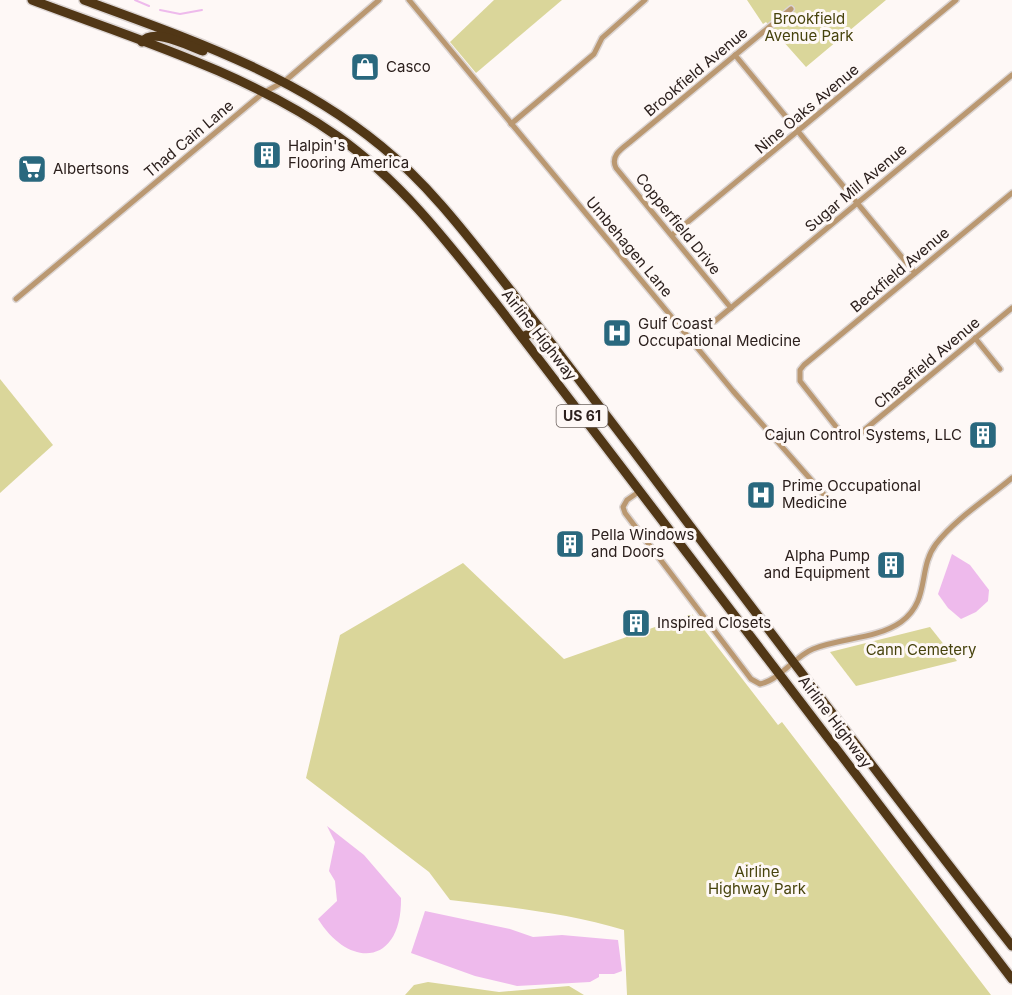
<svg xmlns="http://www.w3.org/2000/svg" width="1012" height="995" viewBox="0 0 1012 995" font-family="Inter,sans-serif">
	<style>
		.green { fill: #dad69a }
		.water { fill: #eebaec }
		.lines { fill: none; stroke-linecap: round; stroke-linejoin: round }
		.stream { stroke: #eebaec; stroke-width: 2 }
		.street-casing { stroke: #dcd5d3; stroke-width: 8 }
		.highway-casing { stroke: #dcd5d3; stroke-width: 12 }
		.street { stroke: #ba9871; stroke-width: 5 }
		.highway { stroke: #513716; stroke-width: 9 }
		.labels { text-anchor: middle; stroke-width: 6; stroke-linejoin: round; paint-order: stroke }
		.shield { fill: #fef8f6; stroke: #6b615e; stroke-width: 1.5 }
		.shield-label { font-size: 14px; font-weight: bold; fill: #2c201d }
		.park-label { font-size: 15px; fill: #47430d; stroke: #fef8f6 }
		.poi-label { font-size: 15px; fill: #2c201d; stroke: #fef8f6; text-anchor: start }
		.street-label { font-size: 15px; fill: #2c201d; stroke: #fef8f6 }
	</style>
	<rect width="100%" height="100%" fill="#fef8f6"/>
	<g class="green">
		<polygon points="494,0 562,0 476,73 450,42"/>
		<polygon points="747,0 886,0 806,67 766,22 763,24"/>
		<polygon points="0,379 53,445 0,493"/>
		<path d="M 463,563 L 564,659 L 692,614 L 778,725 L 782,722 L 991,995 L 627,995 L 624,930 C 567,913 508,907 450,900 L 429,872 L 306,778 L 340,635 Z"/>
		<polygon points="930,627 957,661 856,686 830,652"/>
		<polygon points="428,982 499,992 569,986 584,995 405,995 414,985"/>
	</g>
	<g class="water">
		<polygon points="952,554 970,565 989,590 988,601 976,612 961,619 948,608 938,594"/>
		<path d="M 327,826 L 364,855 L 401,898 C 402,965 350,970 318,919 L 337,901 L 335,881 L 329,871 L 335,842 Z"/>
		<polygon points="425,911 510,929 533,937 562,935 618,940 622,971 614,974 599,974 599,977 590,982 517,986 475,976 411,953"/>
	</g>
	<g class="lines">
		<g class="stream">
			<polyline points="135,0 149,6"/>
			<polyline points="160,10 180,14 202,10"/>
		</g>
		<g class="street-casing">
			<g id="street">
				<polyline points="409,0 733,391 834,506"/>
				<polyline points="735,55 915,273"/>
				<polyline points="511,124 594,54 602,38 645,0"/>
				<polyline points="1012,193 804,365 800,370 800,381 841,433 857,436 1012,308"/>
				<polyline points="672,235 956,0"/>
				<polyline points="16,299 263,93 285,81 379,0"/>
				<path d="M 731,308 L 616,168 C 610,156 621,149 630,142 L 791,9"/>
				<polyline points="715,321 1012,75"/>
				<polyline points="975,338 1000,369"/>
				<path d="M 640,491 L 627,500 L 623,507 L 625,513 L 751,679 L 760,684 C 780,680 795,656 813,649 C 840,638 877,639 901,622 C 931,600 917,569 936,544 C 955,519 987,499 1012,478"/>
			</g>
		</g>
		<g class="highway-casing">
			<g id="highway">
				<path d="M 32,0 C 135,39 246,72 337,136 C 402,182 449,244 498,306 C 534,353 570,400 606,447 C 741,624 877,802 1012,979"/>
				<path d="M 84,0 C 189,39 294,74 381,146 C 429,185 466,234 504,282 C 547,337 589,393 632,449 C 758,616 883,782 1012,946"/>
				<path d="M 142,42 C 154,27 188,46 203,51"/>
				<polyline points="522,337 533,332 552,355"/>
			</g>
		</g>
		<use href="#street" class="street"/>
		<use href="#highway" class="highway"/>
	</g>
	<defs>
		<g id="shop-square" transform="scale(1.5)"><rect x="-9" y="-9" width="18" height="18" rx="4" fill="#29687e" stroke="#fef8f6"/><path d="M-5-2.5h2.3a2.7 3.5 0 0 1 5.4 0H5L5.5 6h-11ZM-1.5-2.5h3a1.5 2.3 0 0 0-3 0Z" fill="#fff"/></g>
		<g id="building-square" transform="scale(1.5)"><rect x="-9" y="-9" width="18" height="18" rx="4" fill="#29687e" stroke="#fef8f6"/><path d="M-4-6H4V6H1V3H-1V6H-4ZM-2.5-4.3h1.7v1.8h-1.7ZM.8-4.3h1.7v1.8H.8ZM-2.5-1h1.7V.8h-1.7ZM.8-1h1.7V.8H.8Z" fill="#fff"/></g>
		<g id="supermarket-square" transform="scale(1.5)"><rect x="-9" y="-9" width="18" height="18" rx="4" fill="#29687e" stroke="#fef8f6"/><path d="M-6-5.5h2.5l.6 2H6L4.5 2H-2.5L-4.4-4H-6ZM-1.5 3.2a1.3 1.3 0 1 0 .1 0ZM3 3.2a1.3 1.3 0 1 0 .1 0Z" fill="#fff"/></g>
		<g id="hospital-square" transform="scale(1.5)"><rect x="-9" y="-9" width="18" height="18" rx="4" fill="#29687e" stroke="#fef8f6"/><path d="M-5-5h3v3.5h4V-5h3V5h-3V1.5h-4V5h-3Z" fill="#fff"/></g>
	</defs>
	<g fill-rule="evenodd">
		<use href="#shop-square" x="365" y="67"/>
		<use href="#building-square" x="267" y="155"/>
		<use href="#supermarket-square" x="32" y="169"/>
		<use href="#hospital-square" x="617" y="333"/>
		<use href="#building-square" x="983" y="435"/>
		<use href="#hospital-square" x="761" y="495"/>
		<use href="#building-square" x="570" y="544"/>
		<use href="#building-square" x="891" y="565"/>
		<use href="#building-square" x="636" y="623"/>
	</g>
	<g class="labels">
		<rect class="shield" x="556.5" y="405" width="51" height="22" rx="4.5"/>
		<g class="shield-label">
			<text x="582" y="421">US 61</text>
		</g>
		<g class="park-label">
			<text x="809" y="24">Brookfield<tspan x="809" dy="17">Avenue Park</tspan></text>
			<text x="921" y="655">Cann Cemetery</text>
			<text x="757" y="877">Airline<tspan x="757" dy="17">Highway Park</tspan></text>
		</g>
		<g class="poi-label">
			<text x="386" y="72">Casco</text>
			<text x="288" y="151">Halpin's<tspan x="288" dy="17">Flooring America</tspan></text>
			<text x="53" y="174">Albertsons</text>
			<text x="638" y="329">Gulf Coast<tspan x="638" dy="17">Occupational Medicine</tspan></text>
			<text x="962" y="440" text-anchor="end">Cajun Control Systems, LLC</text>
			<text x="782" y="491">Prime Occupational<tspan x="782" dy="17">Medicine</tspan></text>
			<text x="591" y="540">Pella Windows<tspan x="591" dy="17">and Doors</tspan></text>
			<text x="870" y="561" text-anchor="end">Alpha Pump<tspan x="870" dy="17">and Equipment</tspan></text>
			<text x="657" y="628">Inspired Closets</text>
		</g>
		<g class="street-label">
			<text transform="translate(696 72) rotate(-40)" y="5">Brookfield Avenue</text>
			<text transform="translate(807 109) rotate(-40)" y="5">Nine Oaks Avenue</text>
			<text transform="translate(189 139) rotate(-40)" y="5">Thad Cain Lane</text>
			<text transform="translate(856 188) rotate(-40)" y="5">Sugar Mill Avenue</text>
			<text transform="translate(678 224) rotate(51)" y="5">Copperfield Drive</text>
			<text transform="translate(629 247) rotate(50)" y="5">Umbehagen Lane</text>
			<text transform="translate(900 270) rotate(-40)" y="5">Beckfield Avenue</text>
			<text transform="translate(539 335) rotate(52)" y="5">Airline Highway</text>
			<text transform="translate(927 363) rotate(-40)" y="5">Chasefield Avenue</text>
			<text transform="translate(835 722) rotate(53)" y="5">Airline Highway</text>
		</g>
	</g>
</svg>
